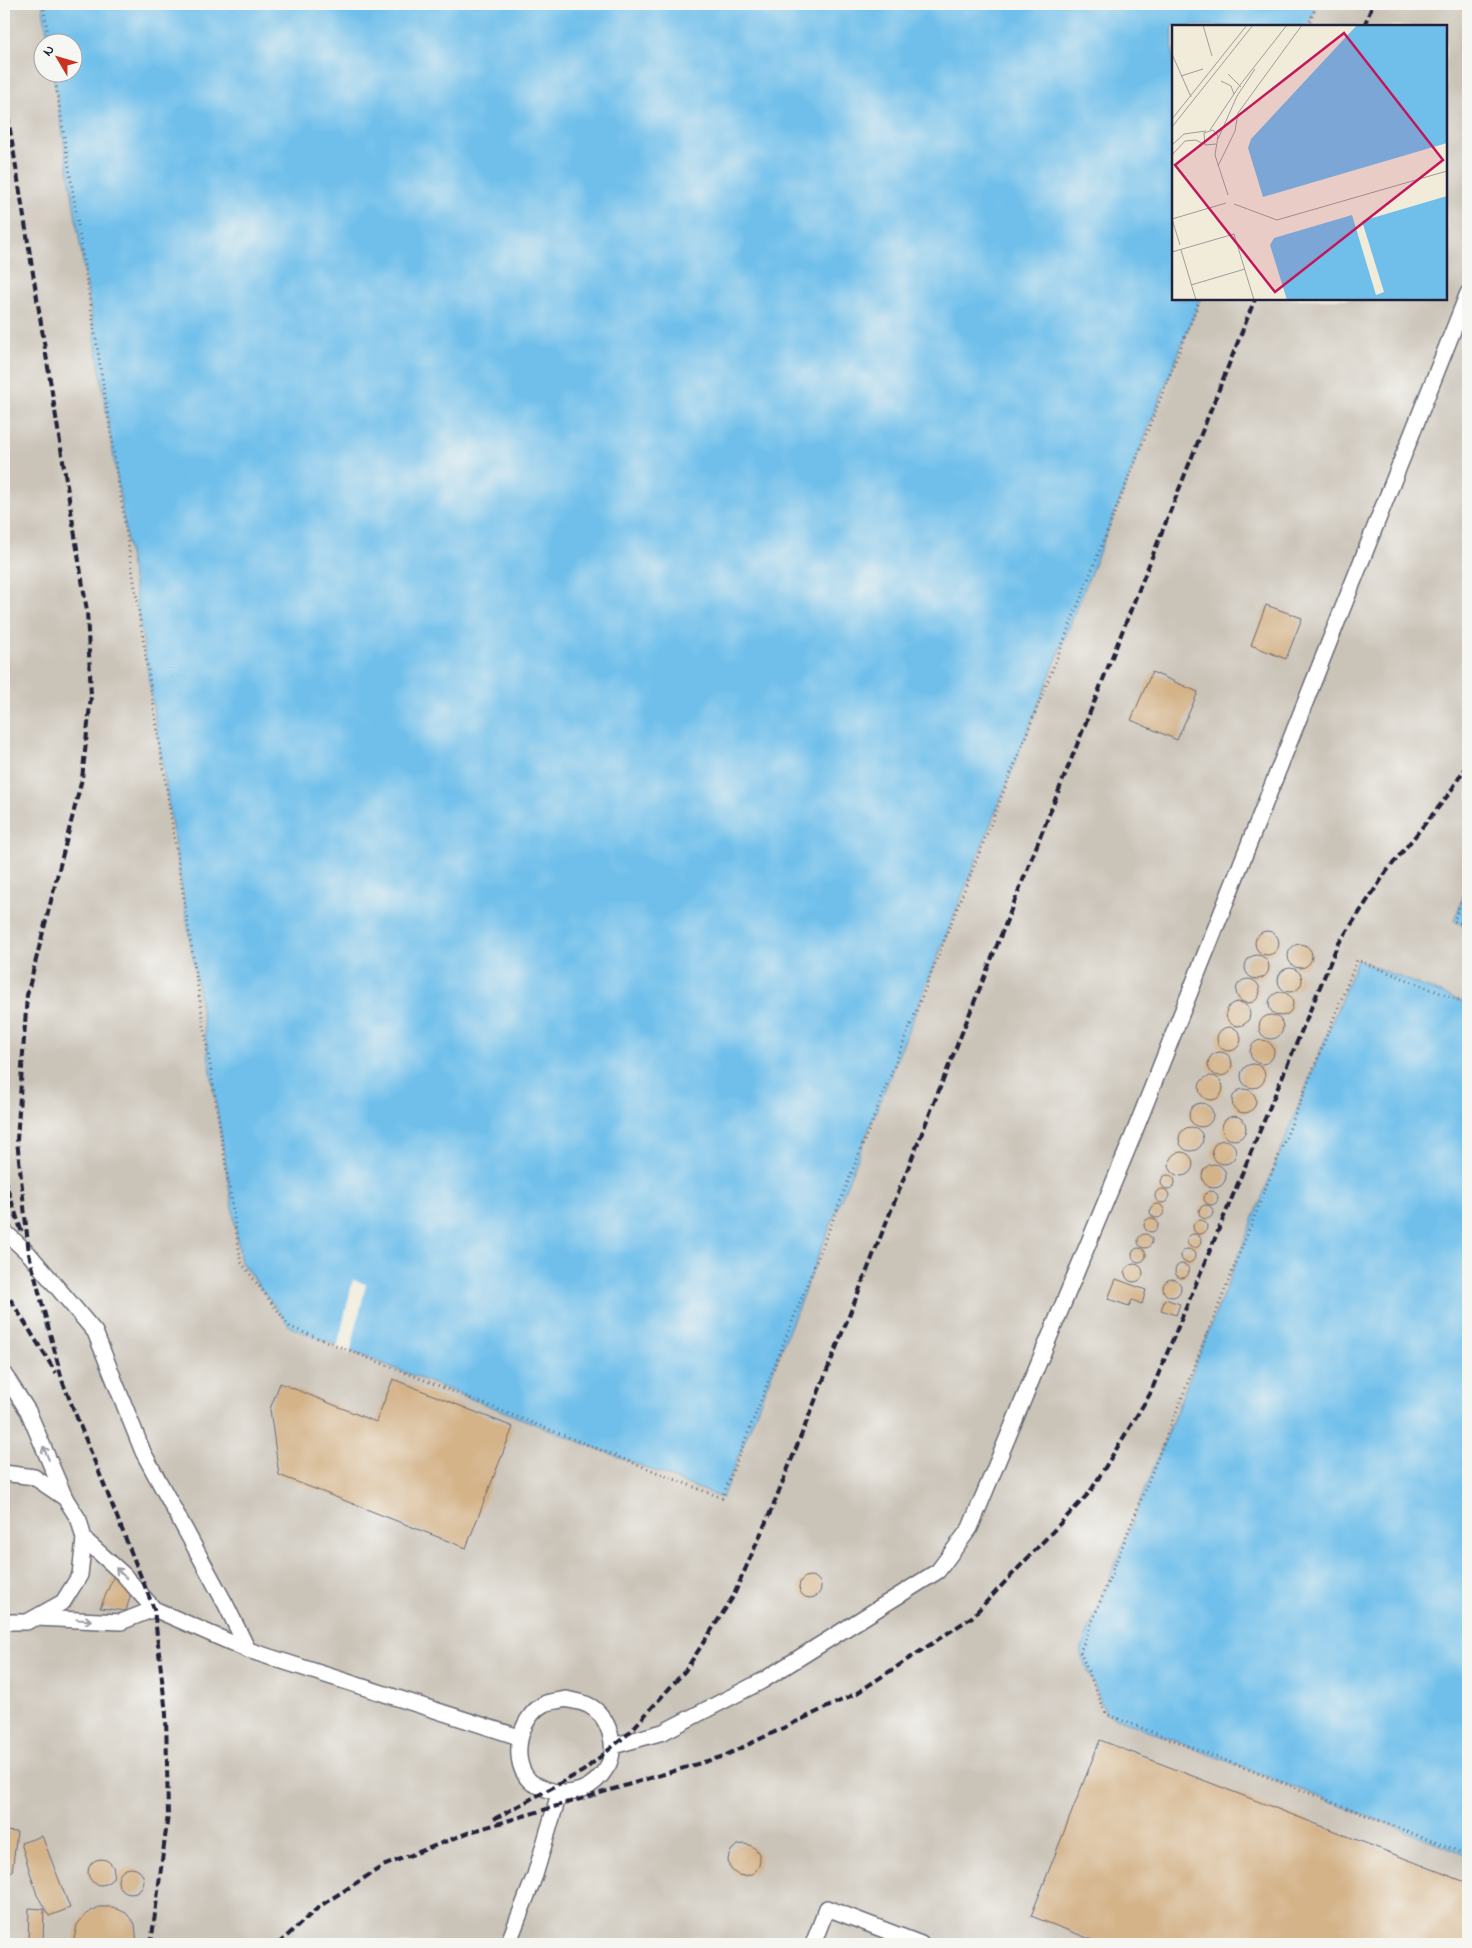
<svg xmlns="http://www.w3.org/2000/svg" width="1472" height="1948" viewBox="0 0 1472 1948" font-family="'Indie Flower',sans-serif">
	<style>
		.industrial { fill: #cac3b8 }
		.water { fill: #70bfeb; stroke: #497093 }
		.pier { fill: #f1ecda }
		.building { fill: #d4b389 }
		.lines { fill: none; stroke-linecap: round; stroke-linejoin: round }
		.service-casing { stroke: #6a6973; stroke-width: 18 }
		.path { stroke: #6a6973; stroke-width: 3; stroke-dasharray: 1 4; stroke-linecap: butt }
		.service { stroke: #fff; stroke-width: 15 }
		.rail { stroke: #22223b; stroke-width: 4; stroke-dasharray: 8 4; stroke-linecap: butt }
		.oneway { stroke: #9c9ca7 }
		.inset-road { fill: none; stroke: #9e9b9a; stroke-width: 1 }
		.view { fill: #c2185b; fill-opacity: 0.15; stroke: #c2185b; stroke-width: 2.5 }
		.inset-edge { fill: none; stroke: #22223b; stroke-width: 2.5 }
	</style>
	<rect width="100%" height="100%" fill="#f6f6f2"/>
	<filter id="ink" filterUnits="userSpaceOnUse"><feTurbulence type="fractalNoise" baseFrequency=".02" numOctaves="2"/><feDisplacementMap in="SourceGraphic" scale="10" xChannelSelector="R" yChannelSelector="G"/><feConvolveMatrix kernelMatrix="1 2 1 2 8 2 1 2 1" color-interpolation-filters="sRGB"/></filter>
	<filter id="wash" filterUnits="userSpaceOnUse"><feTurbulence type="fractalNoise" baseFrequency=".0096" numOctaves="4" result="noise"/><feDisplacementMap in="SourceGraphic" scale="20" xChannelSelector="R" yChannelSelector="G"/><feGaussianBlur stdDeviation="1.12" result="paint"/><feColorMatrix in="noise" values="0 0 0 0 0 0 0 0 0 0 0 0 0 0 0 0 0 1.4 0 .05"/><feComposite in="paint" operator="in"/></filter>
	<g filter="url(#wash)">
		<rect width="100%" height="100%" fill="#f1ecda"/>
		<polygon class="industrial" points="4,4 42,4 49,42 42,42 42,72 53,73 241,1262 722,1497 1200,299 1446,299 1446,26 1308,26 1317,4 1468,4 1468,884 1454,921 1468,926 1468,1004 1357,960 1106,1714 1468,1855 1468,1944 4,1944"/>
		<g class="water">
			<polygon points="42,4 1317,4 1308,26 1173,26 1173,299 1200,299 722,1498 290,1327 241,1262 53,73 72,72 72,42 49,42"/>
			<polygon points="1468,884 1468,926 1454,921"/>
			<polygon points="1357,960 1468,1004 1468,1855 1106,1714 1080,1652"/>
		</g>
		<polygon class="pier" points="353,1280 366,1284 350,1354 337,1348"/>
		<g id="blocks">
			<g class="building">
				<polygon points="1266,605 1302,618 1286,659 1251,645"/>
				<polygon points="1152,672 1198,692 1177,740 1131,720"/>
				<circle cx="1267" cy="943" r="12"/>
				<circle cx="1300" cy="956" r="12"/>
				<circle cx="1257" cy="967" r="12"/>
				<circle cx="1290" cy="980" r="12"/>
				<circle cx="1248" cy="991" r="12"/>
				<circle cx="1281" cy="1004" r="12"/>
				<circle cx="1238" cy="1014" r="12"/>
				<circle cx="1271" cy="1027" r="12"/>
				<circle cx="1229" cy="1039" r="12"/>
				<circle cx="1262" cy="1052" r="12"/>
				<circle cx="1220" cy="1064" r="12"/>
				<circle cx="1253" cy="1076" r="12"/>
				<circle cx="1211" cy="1088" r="12"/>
				<circle cx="1244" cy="1101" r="12"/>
				<circle cx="1201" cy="1115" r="12"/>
				<circle cx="1234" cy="1128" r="12"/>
				<circle cx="1191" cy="1139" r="12"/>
				<circle cx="1224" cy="1152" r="12"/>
				<circle cx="1181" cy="1164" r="12"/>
				<circle cx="1214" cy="1176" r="12"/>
				<circle cx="1168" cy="1182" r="7"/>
				<circle cx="1162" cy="1196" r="7"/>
				<circle cx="1211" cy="1198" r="7"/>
				<circle cx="1157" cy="1211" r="7"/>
				<circle cx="1206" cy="1212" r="7"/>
				<circle cx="1151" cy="1225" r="7"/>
				<circle cx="1200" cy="1227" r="7"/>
				<circle cx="1194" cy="1241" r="7"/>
				<circle cx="1145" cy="1241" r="7"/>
				<circle cx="1139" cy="1255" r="7"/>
				<circle cx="1188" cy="1256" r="7"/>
				<circle cx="1134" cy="1273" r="9"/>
				<circle cx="1182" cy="1271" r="7"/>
				<polygon points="1116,1279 1146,1290 1142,1304 1132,1300 1129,1306 1108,1299"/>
				<circle cx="1172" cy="1288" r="9"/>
				<polygon points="1165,1299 1180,1304 1176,1315 1161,1310"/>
				<polygon points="393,1379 513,1427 466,1548 279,1475 270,1409 280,1383 376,1422"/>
				<circle cx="810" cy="1587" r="11"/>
				<polygon points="114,1576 132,1589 126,1611 100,1608"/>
				<polygon points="1100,1740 1468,1883 1468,1944 1103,1944 1031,1916"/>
				<polygon points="4,1831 17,1832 12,1872 4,1871"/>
				<polygon points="42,1836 70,1908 49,1916 37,1895 21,1843"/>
				<circle cx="744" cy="1860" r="16"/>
				<circle cx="101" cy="1872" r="13"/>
				<circle cx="131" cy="1881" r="13"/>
				<polygon points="99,1907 113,1907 126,1913 135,1924 137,1944 75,1944 74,1939 77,1925 86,1914"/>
				<polygon points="29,1908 44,1909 43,1944 28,1944"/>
			</g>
		</g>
	</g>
	<g filter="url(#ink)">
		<use href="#blocks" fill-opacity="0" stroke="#6a6973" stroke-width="1"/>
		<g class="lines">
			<g class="service-casing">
				<g id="service">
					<polyline points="4,1231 29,1254 95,1332 143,1452 226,1605 248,1650"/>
					<polyline points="4,1374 28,1411 65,1498"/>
					<polyline points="4,1473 34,1477 65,1498 79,1520 84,1539 80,1575 63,1602 27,1622 4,1622"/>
					<polyline points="84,1539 123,1574 154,1609 248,1650 519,1737"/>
					<polyline points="36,1618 121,1622 154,1609"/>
					<path d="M 566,1699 C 573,1701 582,1702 588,1705 C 609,1715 619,1748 607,1767 C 594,1789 571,1799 546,1789 C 542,1787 536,1785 532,1783 C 509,1764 518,1718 544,1704 C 550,1701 559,1701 566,1699 Z"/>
					<polyline points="613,1746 663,1732 762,1681 938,1571 970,1528 1130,1143 1468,293"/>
					<polyline points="508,1944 535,1875 559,1794"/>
					<polyline points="813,1944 827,1908 921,1944"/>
				</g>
			</g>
			<g class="path">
				<polyline points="43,4 49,42"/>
				<polyline points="1308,26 1317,4"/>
				<polyline points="54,72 241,1262 290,1327 722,1498 1200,299"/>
				<polyline points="1468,884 1454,921 1468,926"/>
				<polyline points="1468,1004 1357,960 1080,1652 1106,1714 1468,1855"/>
			</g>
			<use href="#service" class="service"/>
			<g class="rail">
				<polyline points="1364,26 1373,4"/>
				<polyline points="4,92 87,611 91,696 82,779 27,995 17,1140 29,1254 63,1383 154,1609 166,1714 168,1815 151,1944"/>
				<polyline points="4,1178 22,1233"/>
				<polyline points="4,1289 56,1373"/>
				<polyline points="494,1819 583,1771 628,1734 685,1671 733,1597 773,1506 1255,299"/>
				<polyline points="278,1944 320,1906 383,1866 470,1832 724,1756 857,1693 972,1617 1090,1492 1150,1394 1337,946 1387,871 1449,794 1468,763"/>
			</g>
		</g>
		<defs><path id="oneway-shaft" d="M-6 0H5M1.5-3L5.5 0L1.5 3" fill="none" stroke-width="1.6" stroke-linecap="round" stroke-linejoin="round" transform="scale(1.25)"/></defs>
		<g class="oneway">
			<use href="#oneway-shaft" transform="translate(46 1453) rotate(-113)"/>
			<use href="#oneway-shaft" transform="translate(121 1573) rotate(-135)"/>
			<use href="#oneway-shaft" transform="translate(84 1620) rotate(3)"/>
		</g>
	</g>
	<g transform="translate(1172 25)">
		<rect width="275" height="275" fill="#f1ecda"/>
		<path d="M 185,0 L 275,0 L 275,118 L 91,172 L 76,123 L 79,114 ZM 275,171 L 275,275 L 115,275 L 98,220 L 102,213 L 180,190 L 204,270 L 212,267 L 190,196 Z" fill="#70bfeb"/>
		<path class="inset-road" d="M 31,0 L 40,31M 0,29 L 19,72M 56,49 L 69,62M 9,51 L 31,44M 49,56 L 59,61 L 62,69M 0,94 L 75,0M 0,102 L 81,0M 38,105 L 68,60 L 115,0M 46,114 L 65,71 L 83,44M 44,119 L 33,120 L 32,108 L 41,105 L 46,111 L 43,130 L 56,170M 0,120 L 12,109 L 34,106M 0,130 L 13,116 L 24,115 L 31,119M 46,141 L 63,106 L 66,88 L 130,0M 62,179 L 105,195 L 275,146M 0,194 L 54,178M 0,194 L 8,220M 9,225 L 24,275M 0,227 L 62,209 L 82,275M 19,260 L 73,244"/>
		<path class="view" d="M 172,8 L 271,135 L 103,267 L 3,140 Z"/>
		<rect width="275" height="275" class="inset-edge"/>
	</g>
	<rect width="1472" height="1948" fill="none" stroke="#f6f6f2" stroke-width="20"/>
	<g transform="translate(58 58) rotate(308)"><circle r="24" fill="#f6f6f2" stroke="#a1a1a9"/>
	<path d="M0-4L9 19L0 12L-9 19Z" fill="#c8321e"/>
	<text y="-8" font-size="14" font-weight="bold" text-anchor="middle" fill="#22223b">N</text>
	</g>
</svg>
